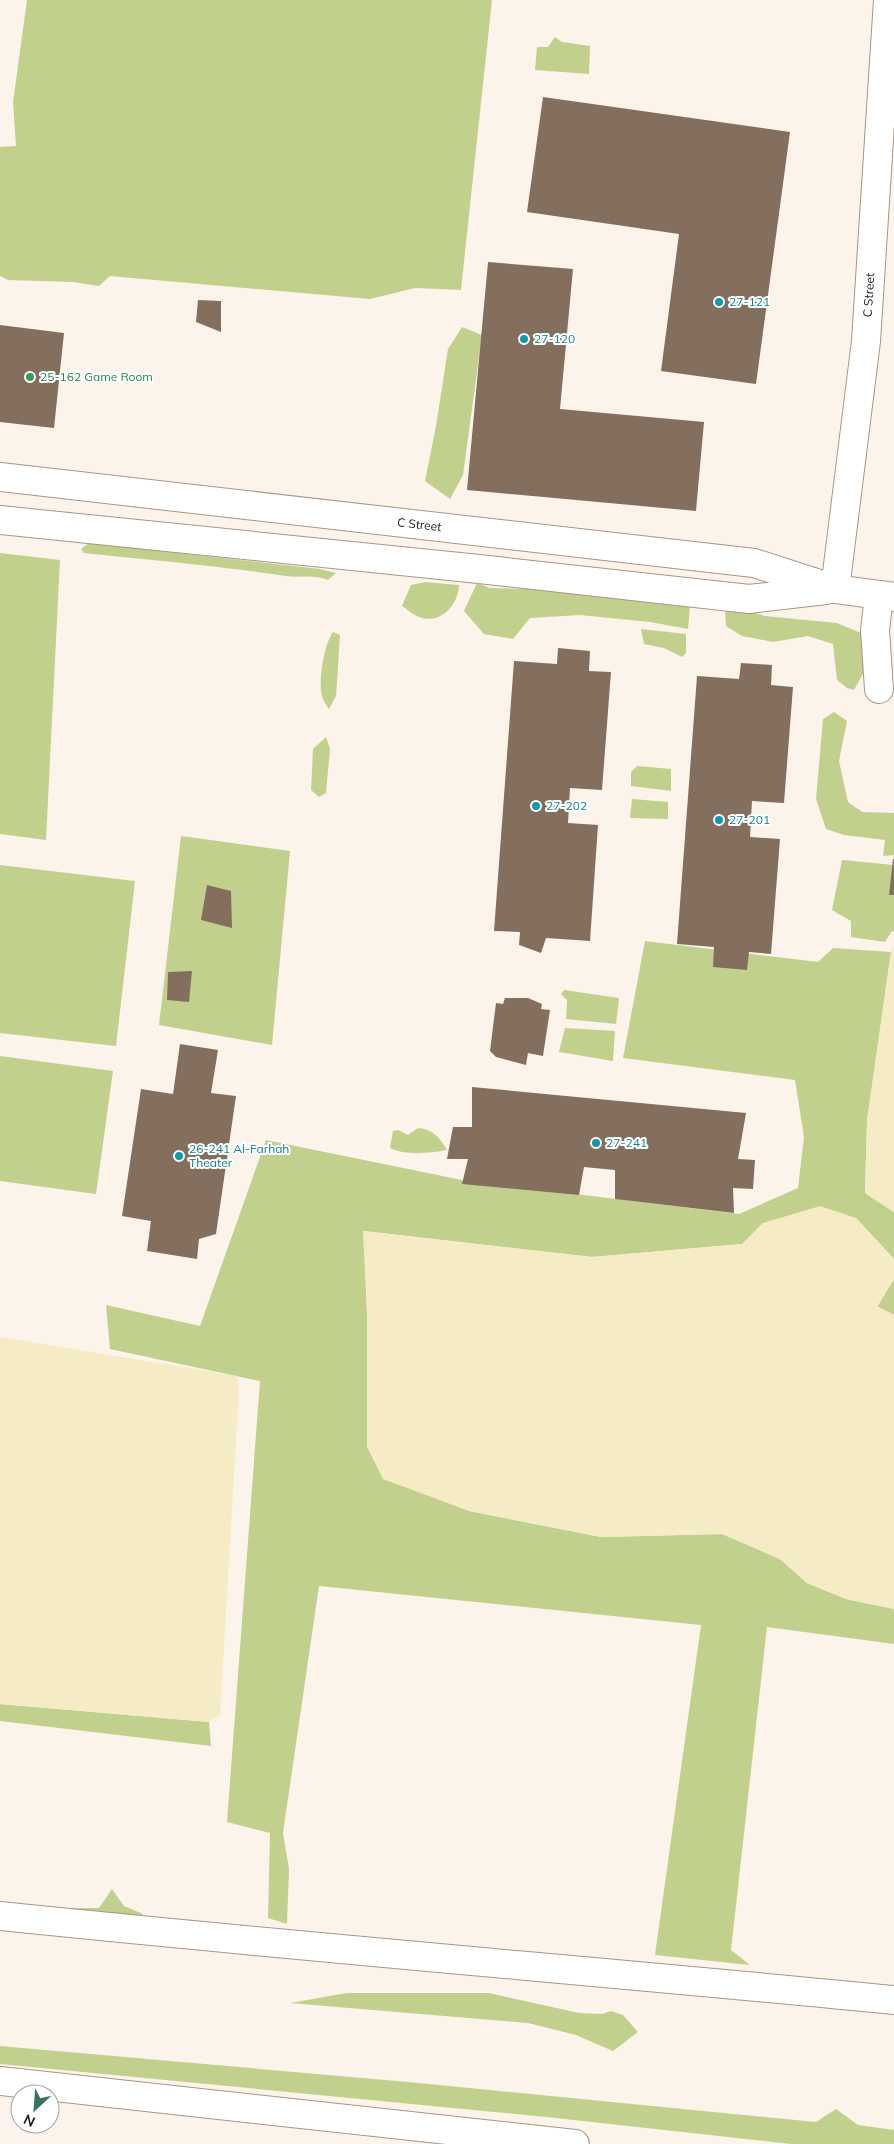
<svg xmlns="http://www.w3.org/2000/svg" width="894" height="2144" viewBox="0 0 894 2144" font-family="Mulish,sans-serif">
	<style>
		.green { fill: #c2d08e }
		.sand { fill: #f5ebc5 }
		.building { fill: #846f5e }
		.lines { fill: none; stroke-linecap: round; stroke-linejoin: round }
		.minor-casing { stroke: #aa9583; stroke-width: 30 }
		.minor { stroke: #fff; stroke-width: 28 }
		.culture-dot { fill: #0f9aa8; stroke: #fff; stroke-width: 2 }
		.leisure-dot { fill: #2e9e5b; stroke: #fff; stroke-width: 2 }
		.labels { text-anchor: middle; stroke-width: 4; stroke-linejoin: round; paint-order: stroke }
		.street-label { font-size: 12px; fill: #1f1710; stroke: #fff }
		.culture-label { font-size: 12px; fill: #0d838f; stroke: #fff; text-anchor: start }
		.leisure-label { font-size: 12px; fill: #27864d; stroke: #fff; text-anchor: start }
	</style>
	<rect width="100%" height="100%" fill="#fcf3eb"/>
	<g class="green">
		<polygon points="27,0 492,0 461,290 415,288 370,299 110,276 99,286 73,282 8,280 0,276 0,147 16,146 13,102"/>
		<polygon points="555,37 562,42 590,46 589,74 535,70 537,47 548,47"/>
		<polygon points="462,327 482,335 463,475 450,499 425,481 436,426 448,349"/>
		<path d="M 89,543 L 320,569 L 336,573 L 328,580 C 314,574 301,578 286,576 C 219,566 152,560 84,553 L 81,549 Z"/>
		<polygon points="0,553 60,560 46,840 0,834"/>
		<path d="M 426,582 L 459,585 C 458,606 440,625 419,617 C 413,615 407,609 402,606 L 411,585 Z"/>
		<polygon points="477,583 490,588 572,590 690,605 688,629 650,622 580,615 530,618 513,639 484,634 464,611"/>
		<polygon points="735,607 765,616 837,623 861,633 864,672 854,690 847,688 837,680 833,644 808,636 773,642 742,636 726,626 725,612"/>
		<polygon points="641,629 686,634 686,653 682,657 664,648 644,644"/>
		<path d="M 333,632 L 340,635 L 336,696 L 329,709 C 327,706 324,702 323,699 C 317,685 324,644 333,632 Z"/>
		<polygon points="834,712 847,721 839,761 848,802 862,812 894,813 894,855 883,856 885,840 844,835 826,829 816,799 823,719"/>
		<polygon points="326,737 330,749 326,793 319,797 311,790 313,749"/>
		<polygon points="637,766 671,769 671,791 631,786 631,772"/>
		<polygon points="632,799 668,802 668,819 630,818"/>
		<polygon points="181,836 290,851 272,1045 159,1025"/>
		<polygon points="842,860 894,865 894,932 892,931 885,942 851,937 851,921 832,910"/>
		<polygon points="0,865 135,881 116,1046 0,1033"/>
		<polygon points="645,941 818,962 833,948 891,952 867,1121 865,1193 894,1212 894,1259 856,1218 763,1223 743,1244 592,1257 364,1231 367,1313 469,1511 601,1537 722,1534 780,1559 807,1583 846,1599 894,1609 894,1644 767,1627 731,1950 750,1965 655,1955 701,1625 319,1586 283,1833 289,1869 287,1924 268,1918 270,1833 227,1822 260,1381 110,1349 106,1305 200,1326 266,1140 462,1180 739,1214 798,1188 804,1137 795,1080 623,1058"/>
		<polygon points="564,990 619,998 616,1024 566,1019 567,1000 561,994"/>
		<polygon points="565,1028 615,1031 613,1061 559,1052"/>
		<polygon points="0,1056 113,1071 96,1194 0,1181"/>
		<path d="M 418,1128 C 433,1129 440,1138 447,1150 C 429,1153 406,1156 390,1148 L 393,1131 L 398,1130 L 408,1135 Z"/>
		<polygon points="894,1279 894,1315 877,1307"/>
		<polygon points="0,1704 209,1722 211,1746 0,1721"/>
		<polygon points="112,1889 124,1906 141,1913 148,1920 0,1910 0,1902 46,1908 99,1908"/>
		<polygon points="347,1993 489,1993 579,2013 602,2014 611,2011 623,2015 638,2032 613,2051 576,2035 528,2023 290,2003"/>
		<polygon points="0,2046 419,2083 816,2122 836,2109 858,2125 894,2130 894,2144 791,2144 556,2118 0,2064"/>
	</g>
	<g class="sand">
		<polygon points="894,946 894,1212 865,1193 867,1121 891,952"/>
		<polygon points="820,1206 856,1218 894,1259 894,1279 877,1306 894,1315 894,1609 846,1599 807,1583 780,1559 722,1534 601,1537 469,1511 383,1479 367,1447 367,1313 363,1231 592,1257 742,1244 763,1223"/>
		<polygon points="0,1337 237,1376 239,1390 220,1714 209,1722 0,1704"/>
	</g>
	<g class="building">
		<polygon points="543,97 790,132 756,384 661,371 679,234 527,212"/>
		<polygon points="488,262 573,269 560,409 704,422 696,511 467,490"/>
		<polygon points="198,300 221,301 221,332 196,322"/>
		<polygon points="0,325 64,333 54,428 0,422"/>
		<polygon points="558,648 590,651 589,671 611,672 602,790 570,788 568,823 598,825 590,941 546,938 541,953 519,945 520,932 494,931 514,661 557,664"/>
		<polygon points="741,663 772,665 771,685 793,687 784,803 752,801 750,837 780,839 771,954 749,952 747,970 713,967 714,947 677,944 697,676 739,679"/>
		<polygon points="893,859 894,859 894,895 889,895"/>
		<polygon points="207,885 231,891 232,928 201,920"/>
		<polygon points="192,971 189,1002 167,1000 168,972"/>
		<polygon points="505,998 528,998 542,1004 541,1009 550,1010 543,1056 528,1053 526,1065 496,1057 490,1051 496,1003 503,1004"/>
		<polygon points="180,1044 218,1050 211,1093 236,1096 216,1234 199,1239 197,1259 147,1251 151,1221 122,1216 141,1089 173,1094"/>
		<polygon points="472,1087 746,1113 738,1159 755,1160 753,1189 733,1188 734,1213 615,1199 615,1170 584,1167 579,1195 462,1184 468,1159 447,1159 453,1127 472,1127"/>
	</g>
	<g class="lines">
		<g class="minor-casing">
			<g id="minor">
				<path id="s1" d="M 0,477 L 754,563 L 835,589 L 894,597"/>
				<polyline points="0,520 479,569 749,599 826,590"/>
				<path id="s2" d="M 835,589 L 866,341 L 888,0"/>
				<polyline points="879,595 875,630 879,689"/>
				<path d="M 0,1916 C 298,1947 596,1971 894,2000"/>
				<polyline points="0,2081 575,2144"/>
			</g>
		</g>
		<use href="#minor" class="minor"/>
	</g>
	<g class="culture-dot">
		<circle cx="719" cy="302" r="5"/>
		<circle cx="524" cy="339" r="5"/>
		<circle cx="536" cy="806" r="5"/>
		<circle cx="719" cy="820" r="5"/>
		<circle cx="596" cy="1143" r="5"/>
		<circle cx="179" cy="1156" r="5"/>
	</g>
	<circle class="leisure-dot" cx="30" cy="377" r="5"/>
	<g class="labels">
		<g class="street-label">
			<text dy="4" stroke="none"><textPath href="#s2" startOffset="296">C Street</textPath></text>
			<text dy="4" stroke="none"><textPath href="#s1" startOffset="422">C Street</textPath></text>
		</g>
		<g class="culture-label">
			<text x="729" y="306">27-121</text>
			<text x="534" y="343">27-120</text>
			<text x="546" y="810">27-202</text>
			<text x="729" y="824">27-201</text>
			<text x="606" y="1147">27-241</text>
			<text x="189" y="1153">26-241 Al-Farhah<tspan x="189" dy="14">Theater</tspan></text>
		</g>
		<g class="leisure-label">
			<text x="40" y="381">25-162 Game Room</text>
		</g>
	</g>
	<g transform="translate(35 2109) rotate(206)"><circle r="24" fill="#ffffff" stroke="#a5a29f"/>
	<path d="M0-4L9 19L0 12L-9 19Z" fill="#38745e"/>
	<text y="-8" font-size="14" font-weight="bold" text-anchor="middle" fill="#1f1710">N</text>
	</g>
</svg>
